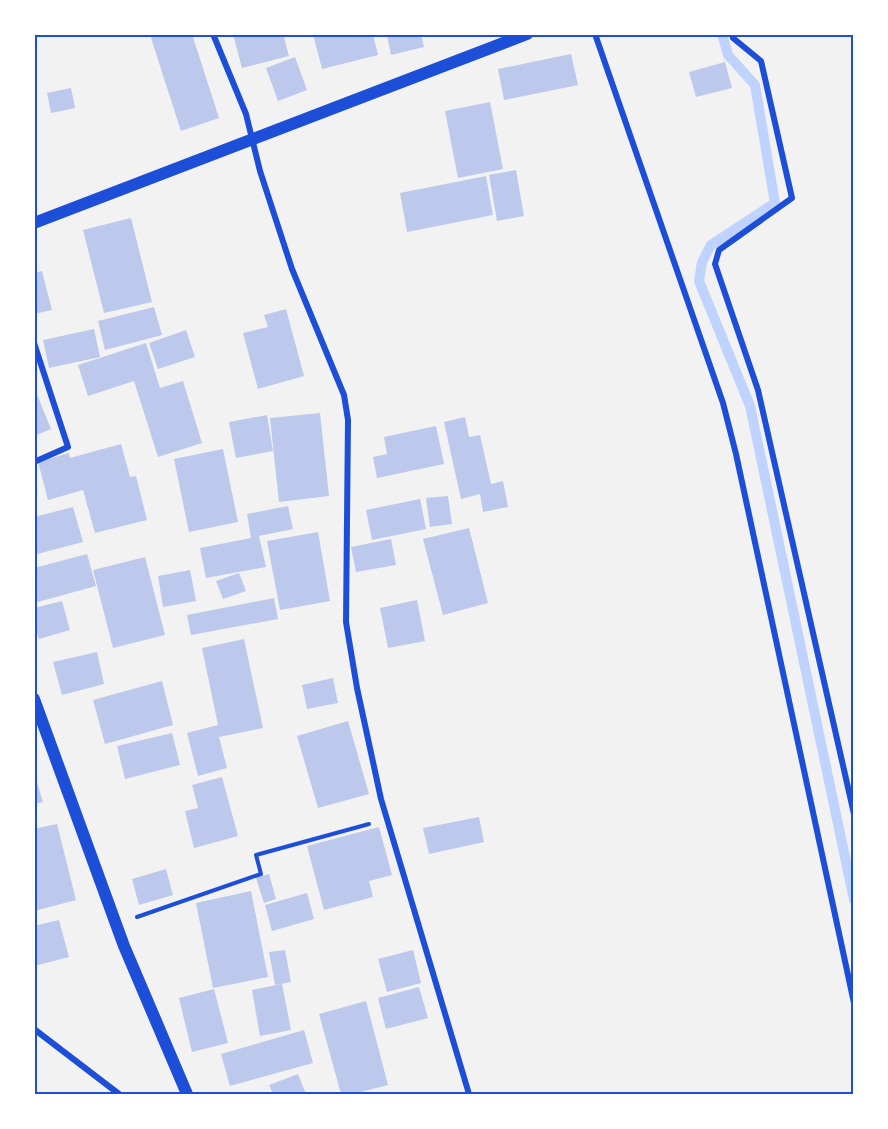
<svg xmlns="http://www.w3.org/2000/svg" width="888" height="1129" viewBox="0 0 888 1129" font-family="'Space Grotesk',sans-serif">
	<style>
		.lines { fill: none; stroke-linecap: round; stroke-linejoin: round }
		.stream { stroke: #bfd3fe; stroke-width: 10 }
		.building { fill: #bdc9ec }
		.path { stroke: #1d4ed8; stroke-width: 4 }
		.minor { stroke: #1d4ed8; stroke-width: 6 }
		.secondary { stroke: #1d4ed8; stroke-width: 12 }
		.neatline { fill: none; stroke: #1d4ed8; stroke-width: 2 }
	</style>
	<rect width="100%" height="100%" fill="#f2f2f2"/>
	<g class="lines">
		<polyline class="stream" points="722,34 728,55 755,85 775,203 711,245 702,262 699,281 750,406 854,900"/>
	</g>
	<g class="building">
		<polygon points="162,34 192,34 219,118 181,131 151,38"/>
		<polygon points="233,34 283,34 289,56 242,68"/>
		<polygon points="313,34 373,34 378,55 322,69"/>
		<polygon points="391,34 421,34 424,47 391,55 387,35"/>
		<polygon points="571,54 578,85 504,100 498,69"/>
		<polygon points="295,57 307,90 278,101 266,68"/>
		<polygon points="725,62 732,88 696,97 689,72"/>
		<polygon points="71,88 75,108 51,113 47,93"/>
		<polygon points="490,102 503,169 458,178 445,111"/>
		<polygon points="516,170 524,216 497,221 489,175"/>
		<polygon points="486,176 493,215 407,232 400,193"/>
		<polygon points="131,218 152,302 104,313 83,230"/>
		<polygon points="42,271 52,310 34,314 34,273"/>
		<polygon points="154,307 162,335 105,350 98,321"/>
		<polygon points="286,309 304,376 258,389 243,333 268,327 264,315"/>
		<polygon points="94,329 100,357 49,368 43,340"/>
		<polygon points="186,330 195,357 158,369 149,343"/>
		<polygon points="146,343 160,388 183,381 202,443 158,457 134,381 88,396 78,365"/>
		<polygon points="34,387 51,429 34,436"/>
		<polygon points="320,413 329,496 279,502 270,418"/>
		<polygon points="267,415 273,451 236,458 229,422"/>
		<polygon points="465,417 469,437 480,435 491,484 503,481 508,507 483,512 480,494 461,499 444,422"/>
		<polygon points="436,426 444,464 377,478 373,457 387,454 384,437"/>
		<polygon points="121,444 130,477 136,476 147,520 95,533 83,490 48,500 38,462 69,453 70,458"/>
		<polygon points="223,449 238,522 189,532 174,459"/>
		<polygon points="448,496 452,524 430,527 426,498"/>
		<polygon points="420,499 426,529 372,540 366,510"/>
		<polygon points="288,506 293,529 259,536 266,567 206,578 200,548 251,538 247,514"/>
		<polygon points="73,507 83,542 37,554 34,547 34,517"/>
		<polygon points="469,528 488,603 443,615 423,539"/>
		<polygon points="318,532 330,601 280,610 267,541"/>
		<polygon points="391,539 396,565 356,572 351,547"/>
		<polygon points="87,554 96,586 34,603 34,568"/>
		<polygon points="145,557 165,635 113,648 93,570"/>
		<polygon points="190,570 196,601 163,607 158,576"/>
		<polygon points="239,573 246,591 223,599 216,581"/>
		<polygon points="274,598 278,619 191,635 187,615"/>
		<polygon points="417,600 425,641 388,648 380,608"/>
		<polygon points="62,601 70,630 39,639 34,623 34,608"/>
		<polygon points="244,639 263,728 219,737 227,768 198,776 187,733 218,725 202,648"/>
		<polygon points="97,652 104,684 62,695 53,662"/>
		<polygon points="333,678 338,703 307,709 302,685"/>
		<polygon points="162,681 173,725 105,744 93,700"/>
		<polygon points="348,721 369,794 318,808 297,736"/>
		<polygon points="172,733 180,765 125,779 117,746"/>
		<polygon points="34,772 43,802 34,804"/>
		<polygon points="222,777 238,836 194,848 185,811 198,808 192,785"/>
		<polygon points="479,817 484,842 429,854 423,828"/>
		<polygon points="57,824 76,900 34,911 34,829"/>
		<polygon points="379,827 392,875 369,881 373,897 324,910 307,846"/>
		<polygon points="166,869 173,895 139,905 132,879"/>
		<polygon points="269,874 276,899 264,903 256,878"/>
		<polygon points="251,891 268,977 213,988 196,903"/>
		<polygon points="307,893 314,919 272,931 265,905"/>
		<polygon points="59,920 69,957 34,966 34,926"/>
		<polygon points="285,950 291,982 275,985 269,952"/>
		<polygon points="413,950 421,983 387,992 378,959"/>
		<polygon points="282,984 291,1030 260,1036 252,990"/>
		<polygon points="419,987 428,1018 386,1029 378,998"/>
		<polygon points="214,989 228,1043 192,1052 179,998"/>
		<polygon points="366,1001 388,1085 353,1094 341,1094 319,1014"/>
		<polygon points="304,1030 313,1063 230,1086 221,1054"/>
		<polygon points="298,1074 306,1094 273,1094 269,1085"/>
	</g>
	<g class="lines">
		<polyline class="path" points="137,917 261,874 256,855 369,824"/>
		<g class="minor">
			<polyline points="213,34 246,114 260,171 292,269 344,395 348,420 346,622 357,688 381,799 469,1094"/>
			<polyline points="595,34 723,403 736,454 854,1003"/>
			<polyline points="732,34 733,38 761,61 792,198 719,250 715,264 758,390 854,814"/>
			<polyline points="34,343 68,447 34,462"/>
			<polyline points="34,1029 119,1094"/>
		</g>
		<g class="secondary">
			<polyline points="34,223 527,34"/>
			<polyline points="34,699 124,946 187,1094"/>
		</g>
	</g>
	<rect width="888" height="1129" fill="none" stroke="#ffffff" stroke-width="72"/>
	<rect x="36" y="36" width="816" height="1057" class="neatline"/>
</svg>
